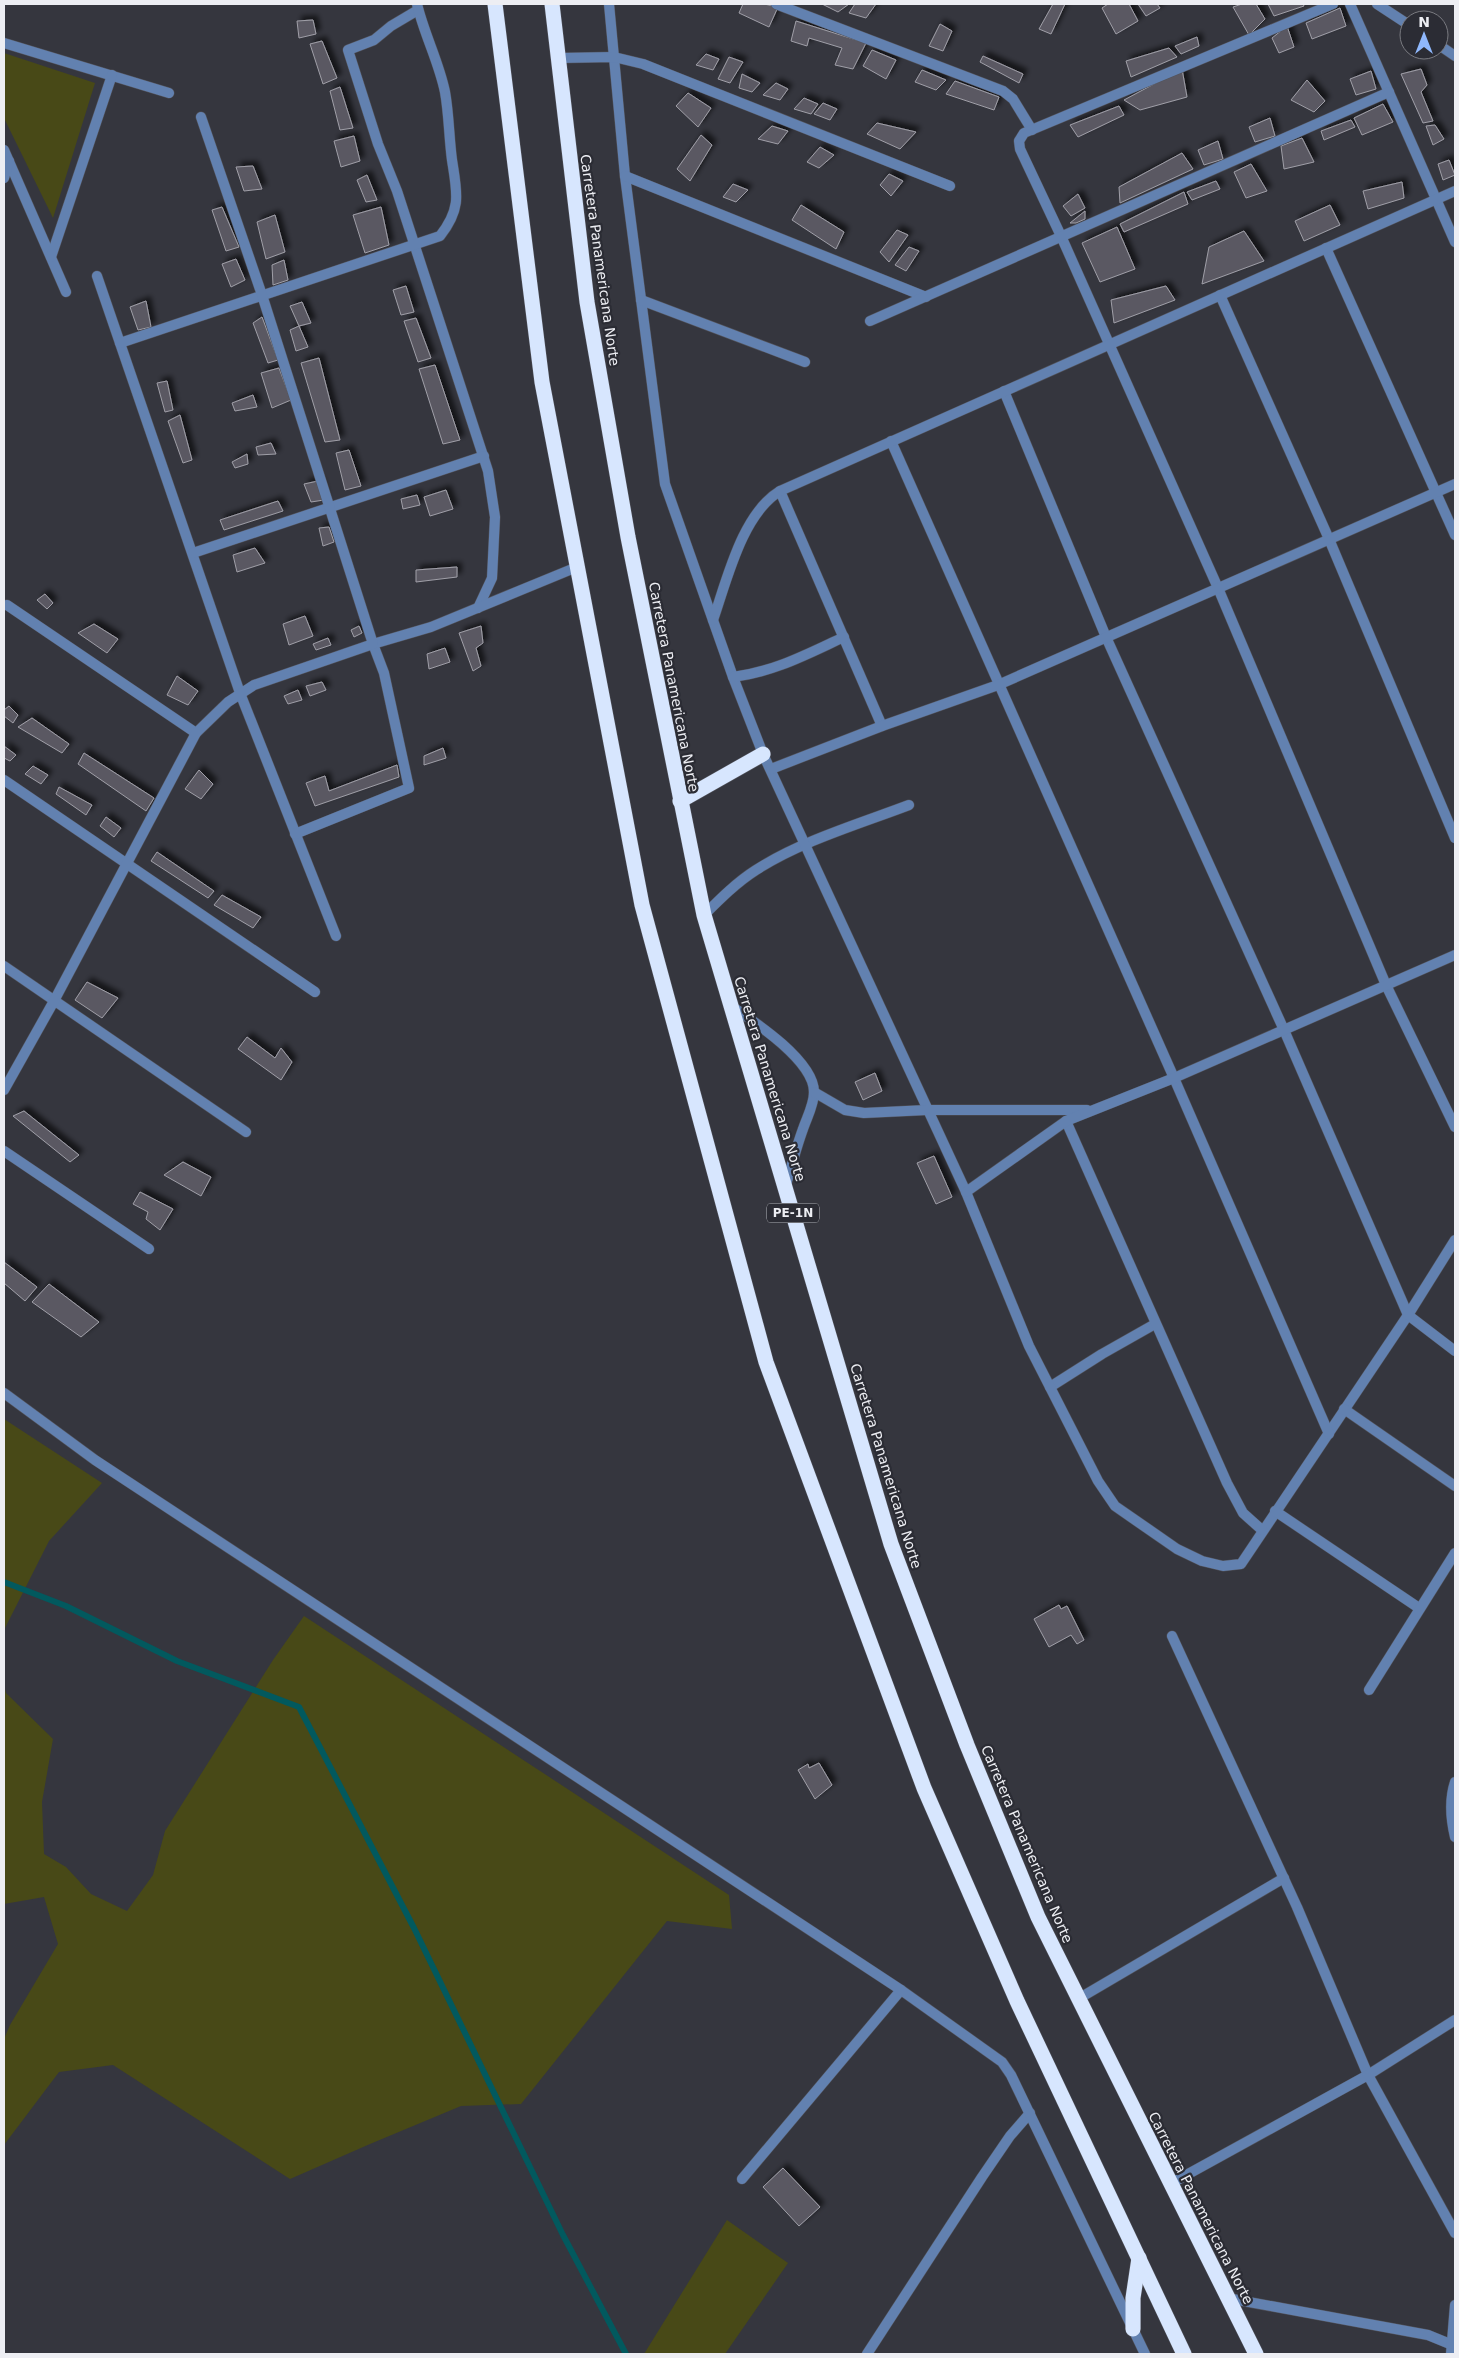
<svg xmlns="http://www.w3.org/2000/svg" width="1459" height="2358" viewBox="0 0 1459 2358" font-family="'DejaVu Sans',sans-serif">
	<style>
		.green { fill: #484917 }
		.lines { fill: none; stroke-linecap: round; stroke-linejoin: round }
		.stream { stroke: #02595e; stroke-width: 6 }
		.building { fill: #5a5962; stroke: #a09fa8; filter: url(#shadow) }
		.service-casing { stroke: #52535b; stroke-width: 11 }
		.minor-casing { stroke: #52535b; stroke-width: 11 }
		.motorway-casing { stroke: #52535b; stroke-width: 16 }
		.service { stroke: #6281b0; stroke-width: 10 }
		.minor { stroke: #6281b0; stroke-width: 10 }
		.motorway { stroke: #d7e6fe; stroke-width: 15 }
		.labels { text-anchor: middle; stroke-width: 4.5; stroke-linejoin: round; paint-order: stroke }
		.shield { fill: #2b2c34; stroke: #b3b4ba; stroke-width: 1 }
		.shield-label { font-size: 12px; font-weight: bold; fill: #edeef3 }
		.street-label { font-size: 14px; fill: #edeef3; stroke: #2b2c34 }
	</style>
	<defs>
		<filter id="shadow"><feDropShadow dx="4.5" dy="-4.5" stdDeviation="2.5" flood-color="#0009"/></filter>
	</defs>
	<rect width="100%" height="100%" fill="#35363e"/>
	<g class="green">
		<polygon points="4,53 95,83 53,218 4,118"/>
		<polygon points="4,1419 102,1483 49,1541 4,1630"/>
		<polygon points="304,1616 729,1895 732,1929 667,1921 521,2104 461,2106 370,2144 290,2179 113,2065 59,2072 4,2145 4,2039 10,2025 58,1944 44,1897 4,1904 4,1685 6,1693 53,1739 42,1802 44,1854 66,1867 91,1894 127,1911 153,1875 165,1831 273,1660"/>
		<polygon points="727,2220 788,2263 725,2354 644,2354"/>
	</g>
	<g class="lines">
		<polyline class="stream" points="4,1582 66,1606 177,1661 299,1707 414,1928 563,2235 626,2354"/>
	</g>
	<g class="building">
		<polygon points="743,4 764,4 778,7 769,27 739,13"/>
		<polygon points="822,4 849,4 838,12"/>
		<polygon points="855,4 876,4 866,18 849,13"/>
		<polygon points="1053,4 1065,4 1051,34 1039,29"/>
		<polygon points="1108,4 1129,4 1138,21 1116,34 1102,8"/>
		<polygon points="1138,4 1157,4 1160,8 1146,16"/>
		<polygon points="1242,4 1256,4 1265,19 1249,35 1233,7"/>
		<polygon points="1268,4 1303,4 1304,6 1274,16"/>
		<polygon points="1340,8 1346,26 1312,39 1306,23"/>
		<polygon points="313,20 316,34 299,38 297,21"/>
		<polygon points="796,21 866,43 853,69 835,65 842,48 809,38 807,46 791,41"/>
		<polygon points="940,24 952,31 943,51 929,46"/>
		<polygon points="1287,26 1294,47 1279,53 1272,38"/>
		<polygon points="1197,37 1199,46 1181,54 1175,46"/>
		<polygon points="322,41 337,78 323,84 310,44"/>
		<polygon points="1169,48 1177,57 1131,77 1126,61"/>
		<polygon points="872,50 896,60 886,79 863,66"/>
		<polygon points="706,54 719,59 713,70 696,65"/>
		<polygon points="983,56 1023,74 1019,83 980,62"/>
		<polygon points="729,57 743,62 730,83 718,79"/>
		<polygon points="1182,69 1187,97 1140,110 1124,100"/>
		<polygon points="1421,69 1427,85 1421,92 1433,121 1423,123 1401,74"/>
		<polygon points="922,70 946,80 936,90 915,82"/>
		<polygon points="1371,71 1376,89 1356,95 1350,79"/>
		<polygon points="742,74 760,83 752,92 739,88"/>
		<polygon points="1307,80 1325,101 1314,112 1291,100"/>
		<polygon points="955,81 999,97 994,110 946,94"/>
		<polygon points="776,83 788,89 780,100 763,95"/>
		<polygon points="340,87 353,128 340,130 330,91"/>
		<polygon points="688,93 711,108 698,127 676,106"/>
		<polygon points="804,98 818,104 811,114 794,109"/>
		<polygon points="823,103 837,109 830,120 814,114"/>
		<polygon points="1383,104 1393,122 1362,135 1354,118"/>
		<polygon points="1119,106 1124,115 1078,137 1070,125"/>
		<polygon points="1270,118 1275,136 1255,142 1249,127"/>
		<polygon points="1351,120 1355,127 1324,140 1321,131"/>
		<polygon points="877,123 916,132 900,149 867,134"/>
		<polygon points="1435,125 1444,139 1433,145 1426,126"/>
		<polygon points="772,126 788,131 778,144 758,139"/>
		<polygon points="701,135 712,145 690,181 677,169"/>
		<polygon points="354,136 360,161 341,167 334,141"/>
		<polygon points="1302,138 1314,162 1284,169 1281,146"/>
		<polygon points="1218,141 1223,159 1204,165 1198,150"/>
		<polygon points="820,147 834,155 819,168 807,162"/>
		<polygon points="1182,153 1193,169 1120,203 1119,187"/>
		<polygon points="1449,160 1455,175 1443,180 1438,164"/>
		<polygon points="1251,164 1267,191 1246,198 1234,172"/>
		<polygon points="253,166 262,189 244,191 236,167"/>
		<polygon points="889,174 903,181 891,196 880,185"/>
		<polygon points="367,175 377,200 366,202 357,180"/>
		<polygon points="1216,181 1220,189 1192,200 1187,192"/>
		<polygon points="1402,182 1404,198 1368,209 1363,191"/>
		<polygon points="733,184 748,190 736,202 723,197"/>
		<polygon points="1184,192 1188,204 1124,232 1120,224"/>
		<polygon points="1078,194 1085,208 1071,216 1063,206"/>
		<polygon points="801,205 844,232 836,249 792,220"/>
		<polygon points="1330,205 1340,225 1304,241 1295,221"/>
		<polygon points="222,207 239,247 226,251 212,210"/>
		<polygon points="381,207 389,245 365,253 353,215"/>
		<polygon points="1085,211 1085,219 1076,223 1070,223"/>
		<polygon points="275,215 285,252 266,259 257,222"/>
		<polygon points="1117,227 1135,269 1100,282 1082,243"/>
		<polygon points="897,230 908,235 889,262 880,252"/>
		<polygon points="1244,231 1264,261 1202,284 1209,247"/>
		<polygon points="909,247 919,251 906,271 895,265"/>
		<polygon points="236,259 245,280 231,287 222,264"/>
		<polygon points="284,260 288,280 273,285 272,265"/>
		<polygon points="406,286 414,312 401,315 393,290"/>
		<polygon points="1166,286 1175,300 1114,323 1111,300"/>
		<polygon points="146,301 151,327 138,330 130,307"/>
		<polygon points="302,302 311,323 299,326 290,306"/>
		<polygon points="262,317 278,360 268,363 253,323"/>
		<polygon points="416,318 431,358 418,362 404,321"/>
		<polygon points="299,326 308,347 296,351 290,330"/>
		<polygon points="319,358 340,440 325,442 301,363"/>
		<polygon points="435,365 460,440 443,444 419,369"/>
		<polygon points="279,368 291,400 272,408 261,373"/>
		<polygon points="167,381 173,410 165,412 157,383"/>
		<polygon points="253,395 257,407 235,411 232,403"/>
		<polygon points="180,415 192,460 183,463 168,421"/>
		<polygon points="271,443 276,454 258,455 256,447"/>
		<polygon points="349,450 361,486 345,490 336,453"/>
		<polygon points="247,454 248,464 235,468 232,462"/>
		<polygon points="318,481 324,500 311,502 304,484"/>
		<polygon points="446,490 453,509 430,516 424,497"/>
		<polygon points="417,495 420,505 403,509 401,499"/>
		<polygon points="278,501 283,511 224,530 220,520"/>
		<polygon points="329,527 334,542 323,546 319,528"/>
		<polygon points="255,548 265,563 237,572 233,555"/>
		<polygon points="457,567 457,577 416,582 416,570"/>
		<polygon points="45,594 53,603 47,609 37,600"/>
		<polygon points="305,616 313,636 289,645 283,624"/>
		<polygon points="94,624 118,639 107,653 78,633"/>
		<polygon points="359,626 362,633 354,637 351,630"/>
		<polygon points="481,626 483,643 476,648 481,666 473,671 459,633"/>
		<polygon points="328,638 331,645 316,650 313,644"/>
		<polygon points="445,648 450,662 429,669 427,654"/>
		<polygon points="177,676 198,691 188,705 167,695"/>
		<polygon points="322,682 326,690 310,696 306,686"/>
		<polygon points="298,690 302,700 288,704 284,696"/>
		<polygon points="9,706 18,715 13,723 4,716 4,710"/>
		<polygon points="32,718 69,744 62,753 18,727"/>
		<polygon points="4,746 16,755 10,761 4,758"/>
		<polygon points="443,748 446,758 424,765 424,756"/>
		<polygon points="84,753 154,798 146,811 78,764"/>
		<polygon points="397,765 399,777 315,806 306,783 325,776 329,791"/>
		<polygon points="33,766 48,775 41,784 25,774"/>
		<polygon points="199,770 213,784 201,799 185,789"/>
		<polygon points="59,787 92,805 86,815 56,794"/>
		<polygon points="106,817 121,828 114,837 100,826"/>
		<polygon points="157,852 214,891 208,898 151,861"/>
		<polygon points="222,895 261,917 253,928 214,905"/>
		<polygon points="87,982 118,998 102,1018 75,1000"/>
		<polygon points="247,1037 275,1058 281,1048 292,1062 281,1080 238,1049"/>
		<polygon points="875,1073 882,1091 863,1100 855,1082"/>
		<polygon points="24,1111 79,1155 70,1162 13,1116"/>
		<polygon points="934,1156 952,1197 936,1204 917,1163"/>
		<polygon points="183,1162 211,1177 201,1196 164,1175"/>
		<polygon points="140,1192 173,1209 160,1230 146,1219 148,1212 133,1204"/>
		<polygon points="4,1262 37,1287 25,1301 4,1283"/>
		<polygon points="49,1284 99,1322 81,1337 32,1302"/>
		<polygon points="1059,1605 1061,1609 1067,1606 1084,1640 1077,1644 1071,1635 1049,1647 1034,1619"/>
		<polygon points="819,1763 832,1785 815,1799 798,1770 808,1764 809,1768"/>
		<polygon points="783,2168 820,2207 799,2226 763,2187"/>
	</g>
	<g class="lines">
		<g class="service-casing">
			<g id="service">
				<path d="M 704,915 C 720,899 737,882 756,870 C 801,841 859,824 909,805"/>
				<path d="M 731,1006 C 755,1022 814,1061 814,1092 C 814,1105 807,1117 803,1129 C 796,1148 791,1168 785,1188"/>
				<polyline points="1050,1387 1102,1354 1155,1324"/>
				<polyline points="1078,1999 1284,1878"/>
				<polyline points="742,2179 901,1990"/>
				<polyline points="867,2354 982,2177 1010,2136 1030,2113"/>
			</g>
		</g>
		<g class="minor-casing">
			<g id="minor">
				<polyline points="609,4 625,176 665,484 733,677 763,754 966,1192 1029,1346 1098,1481 1115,1506 1177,1549 1202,1561 1223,1566 1241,1564 1408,1315 1455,1240"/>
				<polyline points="776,4 1003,91 1013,99 1032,130"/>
				<polyline points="1333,4 1024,133 1019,141 1020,149 1061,236 1218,588 1386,985 1455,1127"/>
				<polyline points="1350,4 1455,242"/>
				<polyline points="1377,4 1409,25"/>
				<polyline points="418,10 391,26 374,40 348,50 378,144 397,191 488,471 495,517 492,578 478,608"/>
				<polyline points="4,43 169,93"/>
				<polyline points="1439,45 1455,56"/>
				<polyline points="559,58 614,57 643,64 950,186"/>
				<polyline points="4,150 66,292"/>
				<polyline points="625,176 926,297"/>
				<polyline points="4,178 9,161"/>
				<polyline points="1326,248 1455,535"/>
				<polyline points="51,257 112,75"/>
				<polyline points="97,276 240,693 336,936"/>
				<polyline points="1220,295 1329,539 1455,838"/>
				<polyline points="641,300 805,362"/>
				<polyline points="870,321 1389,92"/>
				<path d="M 120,343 L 440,236 C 462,208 457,193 452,160 C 449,138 449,114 445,92 C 439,62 424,34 417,4"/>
				<polyline points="1004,391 1106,637 1284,1030 1408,1315 1455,1351"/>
				<polyline points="891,441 1174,1078 1329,1434"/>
				<polyline points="780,491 882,726"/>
				<polyline points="193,553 484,456"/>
				<polyline points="7,605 196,733"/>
				<path d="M 713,620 C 727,580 742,514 780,491 L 1455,191"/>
				<path d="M 733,677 C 776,671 805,655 844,637"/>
				<polyline points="771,769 882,726 998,685 1455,484"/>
				<polyline points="4,780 315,992"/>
				<polyline points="295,834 409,788 384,673 373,644 431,627 577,567"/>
				<polyline points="4,966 246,1132"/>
				<polyline points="4,1090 54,1001 196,733 228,702 254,685 373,644 262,295 201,117"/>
				<polyline points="814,1092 845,1110 864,1113 927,1110 1087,1110"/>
				<polyline points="1066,1121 1227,1483 1243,1513 1262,1530"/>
				<polyline points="4,1151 149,1249"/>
				<polyline points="966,1192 1066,1121 1174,1078 1455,955"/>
				<polyline points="4,1393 95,1460 901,1990 1002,2062 1011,2075 1145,2354"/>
				<polyline points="1344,1409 1455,1486"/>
				<polyline points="1275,1511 1419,1608"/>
				<polyline points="1172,1636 1297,1907 1368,2075 1455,2233"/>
				<polyline points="1369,1690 1455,1553"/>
				<path d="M 1455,1782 C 1449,1800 1451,1820 1455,1837"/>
				<polyline points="1170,2184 1368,2075 1455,2020"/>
				<polyline points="1227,2298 1428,2335 1450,2344"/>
				<polyline points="1451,2354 1455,2305"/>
			</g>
		</g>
		<g class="motorway-casing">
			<g id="motorway">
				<polyline points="495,4 542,382 642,905 766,1362 924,1788 1017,2001 1184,2354"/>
				<polyline points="552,4 587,302 628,537 704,915 891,1544 967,1745 1038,1917 1256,2354"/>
				<polyline points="680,801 763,754"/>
				<polyline points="1133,2329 1133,2298 1139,2258"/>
			</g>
		</g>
		<use href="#service" class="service"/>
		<use href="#minor" class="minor"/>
		<use href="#motorway" class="motorway"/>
	</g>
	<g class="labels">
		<rect class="shield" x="767" y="1203.5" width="52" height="19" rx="4"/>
		<g class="shield-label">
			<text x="793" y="1217">PE-1N</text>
		</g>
		<g class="street-label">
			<text transform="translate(600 260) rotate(82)" y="5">Carretera Panamericana Norte</text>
			<text transform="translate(674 687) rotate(79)" y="5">Carretera Panamericana Norte</text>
			<text transform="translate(770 1079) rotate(73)" y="5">Carretera Panamericana Norte</text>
			<text transform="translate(886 1466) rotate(73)" y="5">Carretera Panamericana Norte</text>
			<text transform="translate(1027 1844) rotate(67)" y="5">Carretera Panamericana Norte</text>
			<text transform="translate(1201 2208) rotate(63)" y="5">Carretera Panamericana Norte</text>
		</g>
	</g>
	<rect width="1459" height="2358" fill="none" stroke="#edeef3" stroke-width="10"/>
	<g transform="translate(1424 35)"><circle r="24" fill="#2b2c34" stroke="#797a80"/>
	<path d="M0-4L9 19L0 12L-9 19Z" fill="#8fb8fd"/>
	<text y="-8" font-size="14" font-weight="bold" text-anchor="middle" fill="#edeef3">N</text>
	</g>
</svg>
